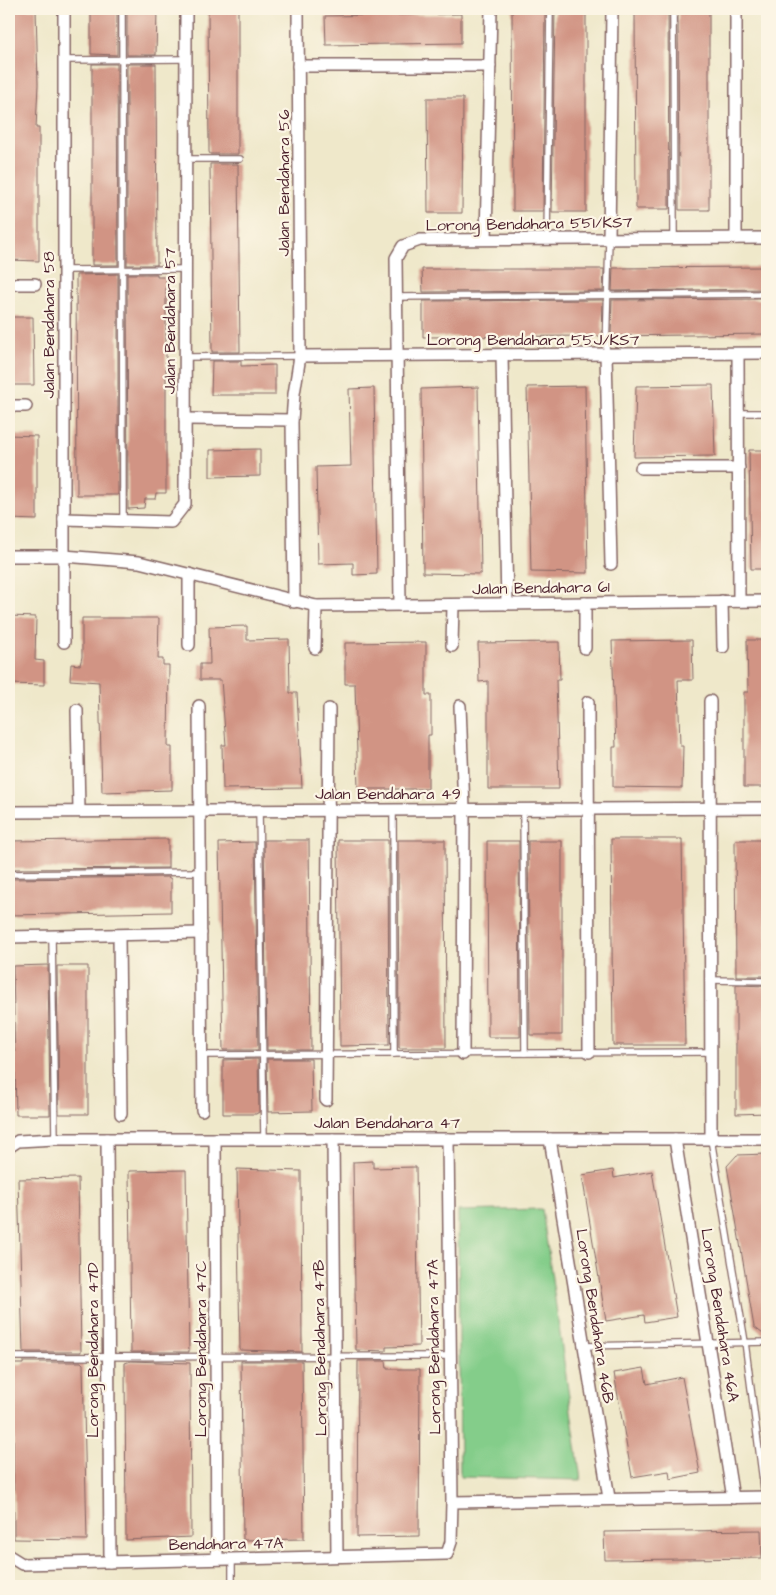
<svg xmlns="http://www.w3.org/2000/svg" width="776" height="1595" viewBox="0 0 776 1595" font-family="'Architects Daughter',sans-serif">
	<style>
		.green { fill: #84cd8a; stroke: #67765a }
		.building { fill: #d19484 }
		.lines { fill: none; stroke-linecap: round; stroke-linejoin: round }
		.lane-casing { stroke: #846563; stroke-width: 8 }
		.street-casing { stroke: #846563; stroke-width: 14 }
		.lane { stroke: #fff; stroke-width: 5.5 }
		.street { stroke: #fff; stroke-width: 11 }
		.labels { text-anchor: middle; stroke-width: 4.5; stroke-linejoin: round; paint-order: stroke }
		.street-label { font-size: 16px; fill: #4a1f2b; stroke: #fcf5e5 }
	</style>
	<rect width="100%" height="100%" fill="#fcf5e5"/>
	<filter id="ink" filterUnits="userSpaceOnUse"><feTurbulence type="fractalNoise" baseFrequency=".02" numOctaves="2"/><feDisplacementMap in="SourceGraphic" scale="10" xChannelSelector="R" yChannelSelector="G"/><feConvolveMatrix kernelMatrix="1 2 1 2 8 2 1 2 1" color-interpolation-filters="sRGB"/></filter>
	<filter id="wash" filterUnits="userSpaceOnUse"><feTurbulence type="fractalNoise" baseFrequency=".0096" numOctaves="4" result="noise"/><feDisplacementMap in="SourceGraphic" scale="20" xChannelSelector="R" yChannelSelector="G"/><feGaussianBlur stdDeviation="1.12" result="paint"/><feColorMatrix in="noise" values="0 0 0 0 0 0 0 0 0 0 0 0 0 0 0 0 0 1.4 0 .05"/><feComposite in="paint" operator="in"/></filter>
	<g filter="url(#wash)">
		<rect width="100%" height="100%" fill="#efe8ca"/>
		<polygon class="green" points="542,1209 581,1480 460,1477 458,1211"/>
		<g id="blocks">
			<g class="building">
				<polygon points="9,9 36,9 38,84 36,128 39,128 39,261 9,260 11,165 9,165"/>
				<polygon points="91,9 117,9 117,55 91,54"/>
				<polygon points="127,9 157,9 156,55 127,55"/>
				<polygon points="208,9 238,9 238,154 210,154 209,152"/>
				<polygon points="512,9 545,9 543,211 513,211"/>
				<polygon points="555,9 586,9 586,212 552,212"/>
				<polygon points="635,9 668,9 669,209 636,209"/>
				<polygon points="678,9 709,9 709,210 679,210"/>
				<polygon points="461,14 461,43 326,45 325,16"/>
				<polygon points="92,64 117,64 118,265 92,265"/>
				<polygon points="127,64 156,64 157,265 127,265"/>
				<polygon points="427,98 463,98 462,213 428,213"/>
				<polygon points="210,164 238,164 240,352 212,352"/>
				<polygon points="767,267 767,289 612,291 613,268"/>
				<polygon points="422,269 604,269 603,291 423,292"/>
				<polygon points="118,274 118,495 77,495 76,275"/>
				<polygon points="127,274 157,274 157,277 166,277 166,493 156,493 155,499 145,499 144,508 128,509"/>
				<polygon points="767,299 767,334 611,336 612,300"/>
				<polygon points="603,300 602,336 423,337 423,301"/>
				<polygon points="9,317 33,317 34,385 9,385"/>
				<polygon points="212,361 241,361 241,366 275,365 275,395 211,395"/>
				<polygon points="713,385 715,456 634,457 636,386"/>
				<polygon points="585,386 588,573 531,572 527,387"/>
				<polygon points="478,387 481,574 423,573 421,389"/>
				<polygon points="374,388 377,574 353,575 353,563 318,564 316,467 351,466 349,389"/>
				<polygon points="9,435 37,436 37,520 9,519"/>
				<polygon points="260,449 260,476 210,477 210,450"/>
				<polygon points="749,450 767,450 767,569 751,569"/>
				<polygon points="9,616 36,617 35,660 44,661 44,685 9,684"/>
				<polygon points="82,618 159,618 158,659 163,659 163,665 169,665 168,747 172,747 172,790 102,792 99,682 70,680 71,664 80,665 82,657"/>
				<polygon points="247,626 247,640 289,639 290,693 297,693 302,788 223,789 222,745 226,745 221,680 200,680 200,664 210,664 209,627"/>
				<polygon points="692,640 693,680 678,680 680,746 683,746 682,788 613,787 613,747 616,747 612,641"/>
				<polygon points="747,640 767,640 767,787 744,787 744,692 748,692"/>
				<polygon points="426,642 426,695 431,695 431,735 428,735 428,789 358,789 355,684 345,684 345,643"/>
				<polygon points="559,642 560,680 556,680 559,789 488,789 488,681 479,682 478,643"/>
				<polygon points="168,839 168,868 9,869 9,841"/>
				<polygon points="611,839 682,839 685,1045 613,1045"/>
				<polygon points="264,840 309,840 311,1050 267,1050"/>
				<polygon points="338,840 388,840 389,1045 340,1046"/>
				<polygon points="398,840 445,840 446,1048 399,1048"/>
				<polygon points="735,840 767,840 767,976 736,976"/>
				<polygon points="487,841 519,841 520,1037 488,1037"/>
				<polygon points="528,841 562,841 562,1035 530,1035"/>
				<polygon points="255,842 258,1050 223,1050 219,843"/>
				<polygon points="168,877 171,879 171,912 9,915 9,879"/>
				<polygon points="48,965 50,1115 16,1115 13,966"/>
				<polygon points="57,966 88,966 88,1114 59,1114"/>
				<polygon points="736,985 767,986 767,1113 736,1114"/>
				<polygon points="258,1059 259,1112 256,1114 223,1114 223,1060"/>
				<polygon points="267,1059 311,1059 312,1111 268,1112"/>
				<polygon points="767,1154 767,1337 754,1327 727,1166 737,1155"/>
				<polygon points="373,1161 373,1168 416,1167 419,1346 386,1347 386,1351 356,1350 353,1162"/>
				<polygon points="237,1169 301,1171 302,1352 240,1350"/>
				<polygon points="186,1170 189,1352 131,1352 129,1171"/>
				<polygon points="613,1170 614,1178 652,1171 677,1317 645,1322 644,1315 606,1321 582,1175"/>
				<polygon points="78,1178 81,1352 23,1352 18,1179"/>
				<polygon points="131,1361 190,1363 191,1537 126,1540 125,1363"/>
				<polygon points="241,1361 302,1361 304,1539 243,1540"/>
				<polygon points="358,1361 386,1361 387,1369 420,1369 419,1536 357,1537"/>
				<polygon points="23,1362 81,1362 83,1364 87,1540 14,1539 13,1364 23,1364"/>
				<polygon points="644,1368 647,1384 682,1377 700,1473 670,1479 669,1471 632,1477 614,1373"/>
				<polygon points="761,1530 762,1558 605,1560 604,1532"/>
			</g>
		</g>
	</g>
	<g filter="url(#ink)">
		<use href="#blocks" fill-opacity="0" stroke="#846563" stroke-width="1"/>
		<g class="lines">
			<g class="lane-casing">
				<g id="lane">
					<polyline points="122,9 123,522"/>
					<polyline points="673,9 674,238"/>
					<polyline points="65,60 186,59"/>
					<polyline points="185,159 240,159"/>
					<polyline points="547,239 550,9"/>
					<polyline points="64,270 186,269"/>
					<polyline points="395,297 767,294"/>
					<polyline points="606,354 609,238"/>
					<polyline points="185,357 300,356"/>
					<polyline points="739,413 767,413"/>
					<polyline points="523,809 525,1053"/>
					<polyline points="259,810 264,1139"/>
					<polyline points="393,810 394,1054"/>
					<polyline points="9,874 201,872"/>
					<polyline points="52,937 55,1139"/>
					<polyline points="711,980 767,981"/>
					<polyline points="201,1055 710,1052"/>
					<polyline points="711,1139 745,1342 765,1497"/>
					<polyline points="585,1346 767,1342"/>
					<polyline points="9,1357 450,1356"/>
					<polyline points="232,1559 232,1586"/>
				</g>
			</g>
			<g class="street-casing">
				<g id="street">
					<polyline points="736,9 736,238"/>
					<polyline points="298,66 490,66"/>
					<polyline points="609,238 612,9"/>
					<polyline points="486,239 491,9"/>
					<polyline points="9,284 35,284"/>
					<polyline points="606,354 611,564"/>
					<polyline points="738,354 739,601"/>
					<polyline points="502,355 507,604"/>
					<polyline points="300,356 767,353"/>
					<polyline points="9,406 26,406"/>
					<polyline points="185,419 292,420"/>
					<polyline points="641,468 739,468"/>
					<polyline points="64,519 171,522 185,504 186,9"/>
					<polyline points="9,556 64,556 139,562 316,606 767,601"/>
					<polyline points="722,601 723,647"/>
					<polyline points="294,602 292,420 294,394 300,356 298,9"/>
					<polyline points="585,603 585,648"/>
					<polyline points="400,605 396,258 403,246 420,240 767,238"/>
					<polyline points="64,642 64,9"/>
					<polyline points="189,645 189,574"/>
					<polyline points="452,646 453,605"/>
					<polyline points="315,648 316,606"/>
					<polyline points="710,701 711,1139"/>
					<polyline points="588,702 589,1052"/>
					<polyline points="199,706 202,1110"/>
					<polyline points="460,706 464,809 463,1054"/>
					<polyline points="77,710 79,811"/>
					<polyline points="9,812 767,808"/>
					<polyline points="119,936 121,1114"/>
					<polyline points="9,937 201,933"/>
					<polyline points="326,1100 329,709"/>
					<polyline points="107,1139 110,1562"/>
					<polyline points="215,1139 217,1559"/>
					<polyline points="333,1139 337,1556"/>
					<polyline points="550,1139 609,1498"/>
					<polyline points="675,1139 733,1498"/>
					<polyline points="9,1147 18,1141 55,1139 767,1139"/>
					<polyline points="452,1502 767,1497"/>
					<polyline points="9,1556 22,1564 447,1554 451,1542 452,1502 448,1139"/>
				</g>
			</g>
			<use href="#lane" class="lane"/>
			<use href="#street" class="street"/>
		</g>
	</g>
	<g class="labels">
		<g class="street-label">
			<text transform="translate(283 183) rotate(-90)" y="6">Jalan Bendahara 56</text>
			<text transform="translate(529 223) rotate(-1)" y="6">Lorong Bendahara 55I/KS7</text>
			<text transform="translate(169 321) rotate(-90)" y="6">Jalan Bendahara 57</text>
			<text transform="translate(48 325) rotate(-90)" y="6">Jalan Bendahara 58</text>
			<text x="533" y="345">Lorong Bendahara 55J/KS7</text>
			<text transform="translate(541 587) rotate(-1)" y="6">Jalan Bendahara 61</text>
			<text x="388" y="799">Jalan Bendahara 49</text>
			<text x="387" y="1128">Jalan Bendahara 47</text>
			<text transform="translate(721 1315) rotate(81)" y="6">Lorong Bendahara 46A</text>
			<text transform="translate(596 1316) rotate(81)" y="6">Lorong Bendahara 46B</text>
			<text transform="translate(433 1347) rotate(-91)" y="6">Lorong Bendahara 47A</text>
			<text transform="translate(319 1348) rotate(-91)" y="6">Lorong Bendahara 47B</text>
			<text transform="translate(200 1349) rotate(-90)" y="6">Lorong Bendahara 47C</text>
			<text transform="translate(92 1350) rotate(-90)" y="6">Lorong Bendahara 47D</text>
			<text transform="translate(226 1543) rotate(-1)" y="6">Bendahara 47A</text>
		</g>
	</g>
	<rect width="776" height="1595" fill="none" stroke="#fcf5e5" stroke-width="30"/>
</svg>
